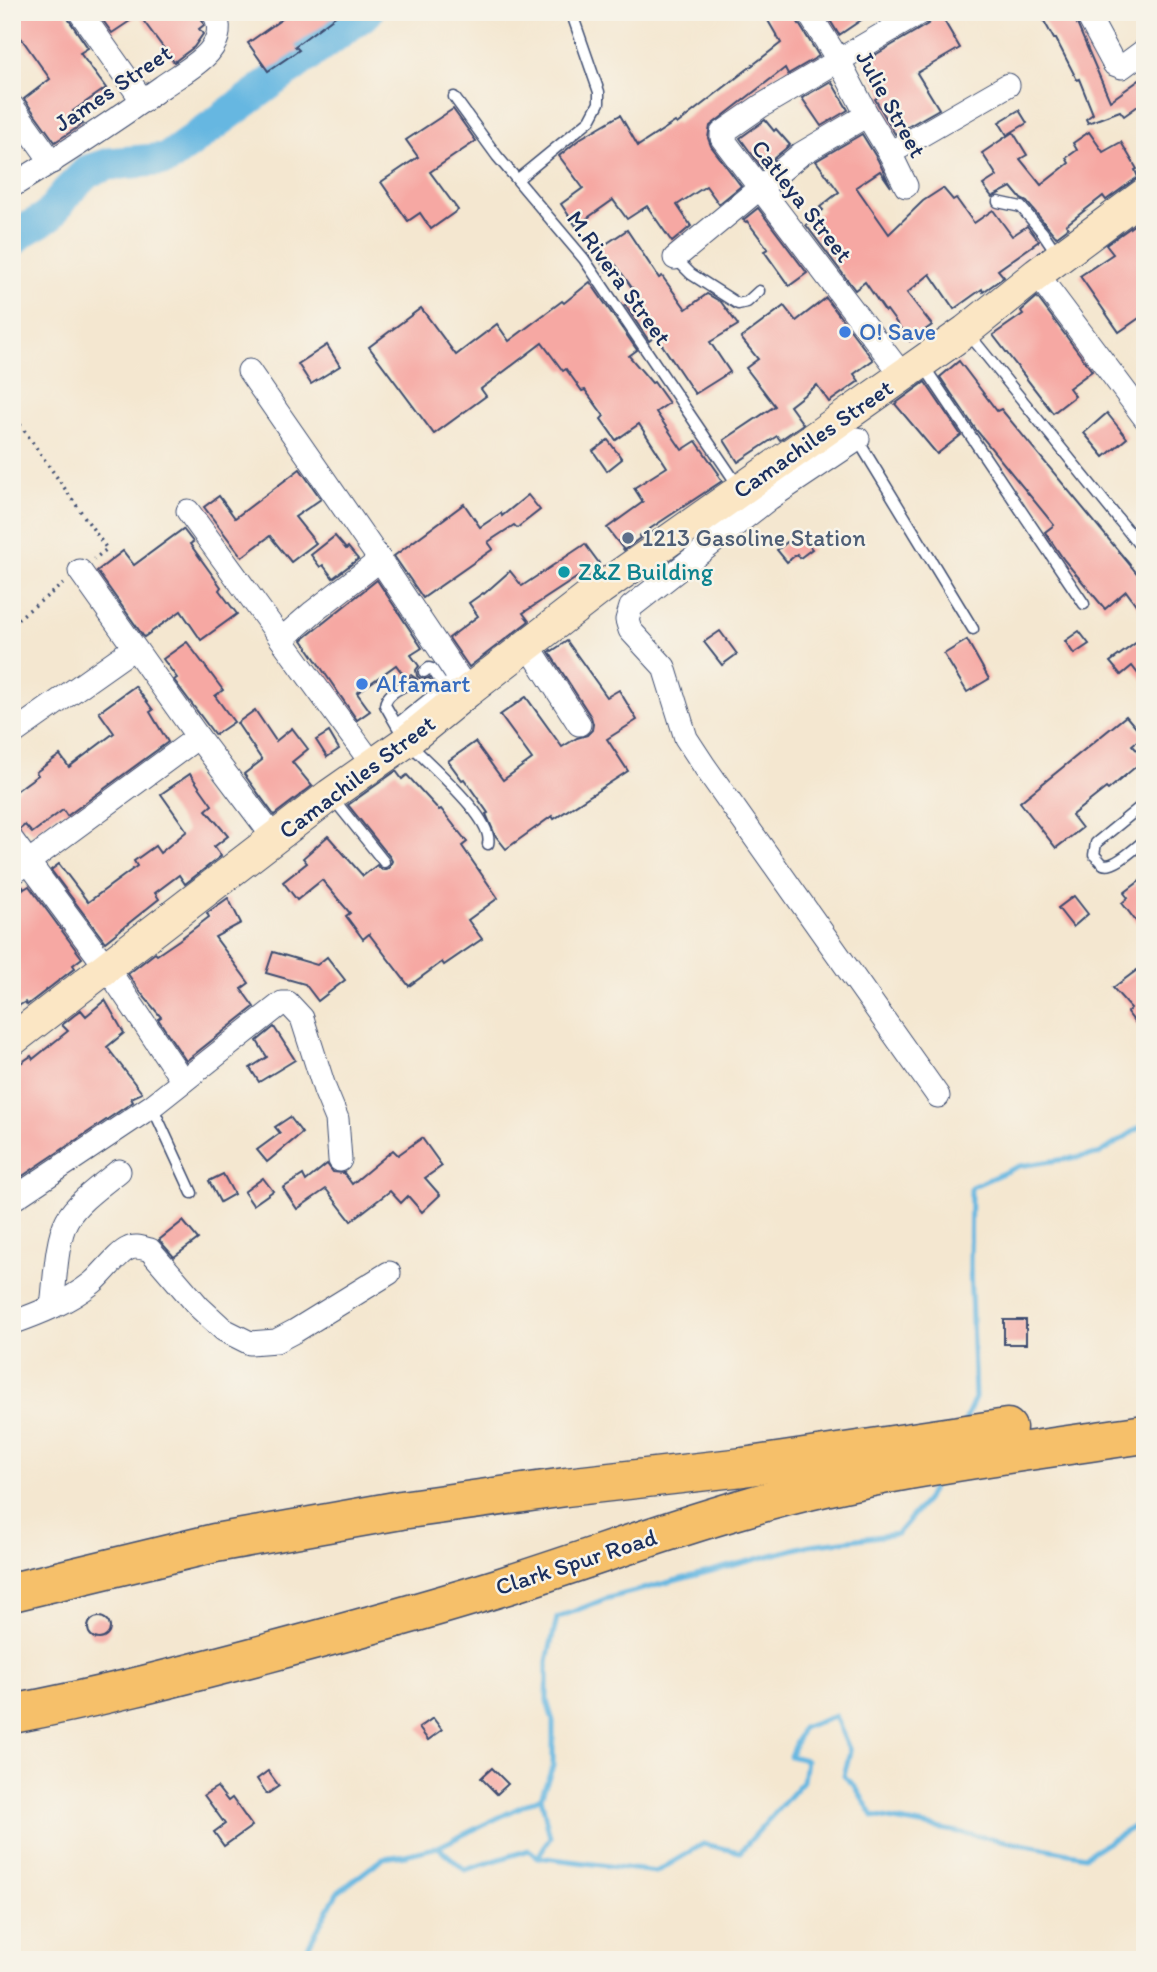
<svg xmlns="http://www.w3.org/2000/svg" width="1157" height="1972" viewBox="0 0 1157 1972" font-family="Itim,sans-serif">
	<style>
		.built { fill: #f7d1c9 }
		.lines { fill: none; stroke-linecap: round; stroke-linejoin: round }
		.stream { stroke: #66b7e1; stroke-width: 5 }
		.river { stroke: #66b7e1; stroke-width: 33 }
		.building { fill: #f6a8a3 }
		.lane-casing { stroke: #3c4b6f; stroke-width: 13 }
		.street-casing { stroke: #3c4b6f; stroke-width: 25 }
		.secondary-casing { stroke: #3c4b6f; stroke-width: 34 }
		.highway-casing { stroke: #3c4b6f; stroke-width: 41 }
		.path { stroke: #3c4b6f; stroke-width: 3.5; stroke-dasharray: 2 5; stroke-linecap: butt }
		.lane { stroke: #fff; stroke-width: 10 }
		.street { stroke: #fff; stroke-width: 23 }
		.secondary { stroke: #fbe6c4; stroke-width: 32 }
		.highway { stroke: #f6c06b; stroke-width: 38 }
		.shop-dot { fill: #3f7fe0; stroke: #f7f3e8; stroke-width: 2.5 }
		.service-dot { fill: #5c6f8a; stroke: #f7f3e8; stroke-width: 2.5 }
		.culture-dot { fill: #0f9aa8; stroke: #f7f3e8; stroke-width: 2.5 }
		.labels { text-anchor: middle; stroke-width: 5; stroke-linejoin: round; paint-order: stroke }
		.street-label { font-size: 24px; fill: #1b2f5e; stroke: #f7f3e8 }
		.shop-label { font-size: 24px; fill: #366cbe; stroke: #f7f3e8; text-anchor: start }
		.service-label { font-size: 24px; fill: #4e5e75; stroke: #f7f3e8; text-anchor: start }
		.culture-label { font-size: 24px; fill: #0d838f; stroke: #f7f3e8; text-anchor: start }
	</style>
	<rect width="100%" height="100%" fill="#f7f3e8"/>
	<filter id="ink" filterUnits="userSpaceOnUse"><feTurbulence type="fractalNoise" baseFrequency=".0143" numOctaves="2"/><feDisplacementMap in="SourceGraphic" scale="14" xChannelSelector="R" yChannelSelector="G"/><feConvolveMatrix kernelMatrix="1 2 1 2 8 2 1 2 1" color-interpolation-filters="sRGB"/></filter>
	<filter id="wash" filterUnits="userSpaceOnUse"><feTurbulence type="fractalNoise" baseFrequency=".00686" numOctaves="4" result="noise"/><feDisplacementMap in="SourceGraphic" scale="28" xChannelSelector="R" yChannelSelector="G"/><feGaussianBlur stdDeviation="1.57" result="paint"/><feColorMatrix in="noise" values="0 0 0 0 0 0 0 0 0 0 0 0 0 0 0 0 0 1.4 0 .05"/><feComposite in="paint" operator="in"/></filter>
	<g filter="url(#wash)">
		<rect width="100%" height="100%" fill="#f4e7d0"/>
		<polygon class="built" points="1027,217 1047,245 1003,277 982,249"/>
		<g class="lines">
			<g class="stream">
				<polyline points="965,1421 975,1398 970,1266 971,1187 1019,1166 1099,1154 1145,1124"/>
				<polyline points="438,1847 465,1870 529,1850 538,1857 656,1872 703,1844 740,1852 803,1781 806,1760 790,1756 802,1728 835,1716 850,1751 844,1776 855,1786 873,1816 1085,1856 1145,1820"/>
				<polyline points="538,1857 550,1837 541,1797"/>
				<polyline points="301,1960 337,1893 383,1858 405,1855 438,1847 541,1797 553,1766 553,1721 547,1701 547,1661 557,1618 605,1599 810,1545 897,1534 927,1499 936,1480"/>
			</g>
			<polyline class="river" points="12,241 23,231 49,216 66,193 88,171 109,164 167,159 367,12"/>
		</g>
		<g id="blocks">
			<g class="building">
				<polygon points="25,12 66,12 69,20 88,48 80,53 106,88 73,111 83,124 55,142 24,99 50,79 19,35 17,36 12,28 12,21"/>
				<polygon points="97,12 199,12 204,25 199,29 203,34 194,47 174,62 139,15 112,33"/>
				<polygon points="277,12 341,12 295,46 299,50 268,71 248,43 282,19"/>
				<polygon points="763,12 794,12 796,19 819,56 788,74 785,68 710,126 708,138 711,146 741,186 719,204 706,186 677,205 691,226 672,242 647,206 627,219 613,200 576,226 561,204 583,188 559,156 581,138 620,115 638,146 675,122 677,124 781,43"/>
				<polygon points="825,12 873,12 839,35"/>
				<polygon points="935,12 939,12 960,48 917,73 939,109 895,134 875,99 883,94 863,62 928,24 933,19"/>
				<polygon points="1039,12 1072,12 1110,101 1145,76 1145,101 1124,116 1120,111 1088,123 1086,119 1093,114 1079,79 1077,80 1056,39 1054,39"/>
				<polygon points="831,81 848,110 821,126 802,98"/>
				<polygon points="453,109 476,141 430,172 458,210 431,229 420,213 408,221 381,182 418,157 406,140"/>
				<polygon points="1019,110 1027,123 1007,135 999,122"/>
				<polygon points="765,120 774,131 776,129 790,145 762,168 740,138"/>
				<polygon points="1013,132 1027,155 1020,159 1041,185 1069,163 1066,158 1077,150 1073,143 1089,132 1103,152 1121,142 1137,169 1135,170 1138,177 1106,200 1103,196 1066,225 1068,228 1056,237 1027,202 1021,199 1011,187 992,197 983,185 997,176 982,153"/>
				<polygon points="862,134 878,160 891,187 880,171 856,187 889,234 923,201 943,188 953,200 956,198 974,223 993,210 1012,236 1027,226 1039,241 998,270 1004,277 983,292 982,289 954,309 930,274 907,293 932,325 910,341 887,310 885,311 865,282 855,290 806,225 823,210 820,207 839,192 816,161"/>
				<polygon points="758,208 807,273 789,286 764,251 768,249 747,221 746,222 743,220"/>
				<polygon points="1145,217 1145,314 1119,332 1080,276 1113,254 1106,245"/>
				<polygon points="627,230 659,278 662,276 686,309 707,294 721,302 738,325 710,342 730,372 695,394 656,336 649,341 625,305 637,295 616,265 606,271 594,252"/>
				<polygon points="590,282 637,350 629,356 652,383 654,382 669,403 656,412 682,450 696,441 719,474 718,475 722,481 639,536 640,538 624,550 607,528 643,502 634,488 667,467 639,424 616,440 601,419 604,416 585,390 582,391 566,369 563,371 542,343 481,389 486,396 434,434 369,347 421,308 456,355 497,324 509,341 562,301 564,303"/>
				<polygon points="1037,297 1092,371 1069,388 1075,396 1053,413 993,335 1023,314 1021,311"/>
				<polygon points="826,298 873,360 854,374 859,381 829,402 817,385 790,406 803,424 780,440 777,436 738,462 724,440 775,406 746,368 758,359 741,338 784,306 796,321"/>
				<polygon points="327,345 340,366 311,384 298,364"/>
				<polygon points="959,361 997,411 1001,409 1145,583 1145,617 1126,591 1105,609 1064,560 1045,532 1054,525 977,431 940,377"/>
				<polygon points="925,382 961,435 937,454 895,404"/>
				<polygon points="1107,413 1127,438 1104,457 1084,433"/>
				<polygon points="608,440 622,459 607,471 593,451"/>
				<polygon points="300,469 321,499 295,517 316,543 291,562 270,536 242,557 204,507 219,496 235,518"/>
				<polygon points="528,495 540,510 517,528 514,525 488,542 493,549 423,598 394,556 464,504 480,527 501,513 502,516"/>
				<polygon points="183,529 193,542 190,544 221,587 219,590 237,614 201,640 181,611 144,637 97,571 123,551 134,565"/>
				<polygon points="799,533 812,549 800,558 797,554 787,562 777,550"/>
				<polygon points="335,536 346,549 348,547 358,559 333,578 323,565 320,567 311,555"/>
				<polygon points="585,544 599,563 523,613 529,621 469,667 449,638 478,616 469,603 483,593 484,594 510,571 522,586"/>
				<polygon points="377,580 422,648 411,655 419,666 416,670 417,676 422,680 429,678 430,680 415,690 418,684 417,679 411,675 405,677 396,665 357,693 370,711 357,720 302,640"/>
				<polygon points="720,631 737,654 722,665 704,642"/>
				<polygon points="1079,631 1089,644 1074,654 1065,641"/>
				<polygon points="1145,636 1145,683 1132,666 1121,675 1110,662"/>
				<polygon points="967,640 989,679 967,692 944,654"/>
				<polygon points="567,641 607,697 619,690 637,720 607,739 628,771 554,819 552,816 506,849 495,835 486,814 488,813 464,779 462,780 448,761 475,742 503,780 532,759 500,715 526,697 562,747 577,738 587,735 592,730 593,724 591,717 549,652 551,650 552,651"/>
				<polygon points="187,642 223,690 215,696 234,722 215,735 174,680 177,678 163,659"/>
				<polygon points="135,686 153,710 150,712 168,742 67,816 63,810 32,833 25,825 20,829 12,826 12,794 38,775 36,772 60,755 69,767 114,733 99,712"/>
				<polygon points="255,710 276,741 292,728 308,749 292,762 312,786 274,815 244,774 262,760 237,723"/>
				<polygon points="1126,716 1143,736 1132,745 1145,759 1108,790 1106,788 1072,815 1082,828 1056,848 1020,802"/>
				<polygon points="329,732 339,749 327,757 316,740"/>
				<polygon points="396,771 402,779 407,775 439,810 441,809 467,842 462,846 498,898 468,920 482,939 444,965 442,962 409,986 369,934 363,939 346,916 350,913 322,880 297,900 283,882 307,863 303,858 328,836 363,876 377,865 382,870 389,868 392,861 390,857 348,805"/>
				<polygon points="190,774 212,805 206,810 228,836 214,847 221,856 185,884 179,875 155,893 159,899 105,942 51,870 59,864 88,902 137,866 134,861 155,846 160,853 187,831 161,794"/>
				<polygon points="1145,877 1145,933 1122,903 1128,898 1124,893"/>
				<polygon points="29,886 82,958 73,965 75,968 27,1005 25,1002 12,1010 12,895 23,887 24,889"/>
				<polygon points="1074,896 1088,914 1073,927 1058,908"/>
				<polygon points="228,898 241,923 215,937 249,983 241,989 254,1007 186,1061 158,1019 161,1017 141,993 128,974 155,953 157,955 179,940 209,917 207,913"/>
				<polygon points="273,952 317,965 327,957 345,980 318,1001 305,984 266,973"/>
				<polygon points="1145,964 1145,1035 1127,1012 1131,1008 1113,988"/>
				<polygon points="105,1000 124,1033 107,1047 142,1093 131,1098 133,1102 12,1183 12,1069 31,1056 33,1059 68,1031 62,1025 81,1010 86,1016"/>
				<polygon points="274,1027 295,1060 259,1082 250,1068 267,1057 257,1041"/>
				<polygon points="290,1117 302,1133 267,1162 257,1150 280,1133 275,1127"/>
				<polygon points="422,1138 442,1166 425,1178 440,1195 422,1212 408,1196 401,1203 390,1191 351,1221 326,1189 297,1209 283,1188 303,1175 306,1181 327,1164 333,1172 344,1173 352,1184 393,1150 398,1155"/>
				<polygon points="223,1174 234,1194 220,1202 209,1181"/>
				<polygon points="263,1178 273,1191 253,1205 244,1192"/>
				<polygon points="183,1221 198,1239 174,1257 159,1240"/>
				<rect x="1004" y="1320" width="22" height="24"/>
				<circle cx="99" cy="1628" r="11"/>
				<polygon points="433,1718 442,1730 428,1740 419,1728"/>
				<polygon points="492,1768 508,1784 497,1794 481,1778"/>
				<polygon points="268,1771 279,1786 267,1794 257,1779"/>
				<polygon points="217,1787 228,1801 232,1798 252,1826 224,1846 214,1832 225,1824 204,1795"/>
			</g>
		</g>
	</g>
	<g filter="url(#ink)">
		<use href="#blocks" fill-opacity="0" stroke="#3c4b6f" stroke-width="2"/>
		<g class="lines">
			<g class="lane-casing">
				<g id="lane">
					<polyline points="454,97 497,156 584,259 739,487"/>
					<polyline points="518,179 590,120 599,103 599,92 574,20"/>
					<polyline points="998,202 1021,207 1043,233 1058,255"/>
					<polyline points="675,258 691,274 738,304 747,302 759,291"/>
					<polyline points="968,333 1145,552"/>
					<polyline points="923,365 1084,604"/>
					<polyline points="856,437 973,629"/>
					<polyline points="424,672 429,668 432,669 447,691"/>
					<path d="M 410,683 C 400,688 386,694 385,705 C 393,718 399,732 409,743 C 426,762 495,819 488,844"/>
					<polyline points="397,724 458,675"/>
					<polyline points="331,796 384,862"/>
					<path d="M 1145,803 L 1096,843 L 1094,855 C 1095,855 1102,864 1103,864 C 1114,869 1136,847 1145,840"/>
					<polyline points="152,1106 192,1193"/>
				</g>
			</g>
			<g class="street-casing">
				<g id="street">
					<polyline points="80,12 143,101"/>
					<polyline points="808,12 839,61 867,115 890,153 906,186"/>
					<polyline points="1086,12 1114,64 1122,67 1145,50"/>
					<polyline points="12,106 52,162"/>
					<polyline points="890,153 1008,85"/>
					<path d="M 12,186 C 63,155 113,122 162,87 C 177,76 197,66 209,52 C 219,40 222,25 213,12"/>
					<polyline points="675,258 801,154 867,115"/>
					<polyline points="1037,274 1145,418"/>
					<polyline points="249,371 380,560 468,691"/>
					<polyline points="903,376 722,138 722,133 761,106 921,12"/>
					<polyline points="858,439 770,498 631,607 627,620 630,630 664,667 686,738 705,767 938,1096"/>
					<polyline points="188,511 373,765"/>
					<polyline points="80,571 198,737 275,839"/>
					<polyline points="282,639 313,612 380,560"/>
					<polyline points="528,645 579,724"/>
					<polyline points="12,734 134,648"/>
					<polyline points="12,840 107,968 183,1081"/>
					<polyline points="12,874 198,737"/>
					<polyline points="16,1197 152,1106 282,1003 288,1003 302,1018 325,1090 337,1119 340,1160"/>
					<path d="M 52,1307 C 55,1283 56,1240 67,1220 C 77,1202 103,1184 119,1171"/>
					<path d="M 12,1323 C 40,1313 68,1302 92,1283 C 102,1275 118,1253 128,1249 C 135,1245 142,1248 150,1250 L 199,1307 L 224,1330 L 250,1343 L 276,1341 L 295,1331 L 389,1273"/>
				</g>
			</g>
			<g class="secondary-casing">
				<polyline id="secondary" points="12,1040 330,795 407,741 468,691 600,589 966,331 1037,274 1145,194"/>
			</g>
			<g class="highway-casing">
				<g id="highway">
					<polyline points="12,1592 215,1543 401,1510 566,1487 743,1467 1007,1428"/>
					<path d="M 12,1714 C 97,1698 180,1676 264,1654 C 343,1633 422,1612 501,1587 C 581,1562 660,1532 741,1509 C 872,1470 1010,1454 1145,1434"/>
				</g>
			</g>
			<g class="path">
				<polyline points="12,413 107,549 94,559"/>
				<polyline points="12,623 63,584"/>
			</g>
			<use href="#lane" class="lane"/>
			<use href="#street" class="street"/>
			<use href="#secondary" class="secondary"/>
			<use href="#highway" class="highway"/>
		</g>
	</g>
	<g class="shop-dot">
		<circle cx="845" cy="332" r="7"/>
		<circle cx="362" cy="684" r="7"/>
	</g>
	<circle class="service-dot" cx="628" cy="538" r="7"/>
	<circle class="culture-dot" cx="564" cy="572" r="7"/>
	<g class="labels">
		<g class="street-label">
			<text transform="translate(113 88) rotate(-34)" y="8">James Street</text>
			<text transform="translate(891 104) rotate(61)" y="8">Julie Street</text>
			<text transform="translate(802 201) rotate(52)" y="8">Catleya Street</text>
			<text transform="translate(619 278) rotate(54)" y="8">M.Rivera Street</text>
			<text transform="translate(813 439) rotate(-35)" y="8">Camachiles Street</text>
			<text transform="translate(357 777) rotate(-37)" y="8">Camachiles Street</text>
			<text transform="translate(576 1562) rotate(-18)" y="8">Clark Spur Road</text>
		</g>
		<g class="shop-label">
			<text x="859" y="340">O! Save</text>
			<text x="376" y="692">Alfamart</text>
		</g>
		<g class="service-label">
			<text x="642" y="546">1213 Gasoline Station</text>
		</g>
		<g class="culture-label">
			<text x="578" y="580">Z&amp;Z Building</text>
		</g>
	</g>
	<rect width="1157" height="1972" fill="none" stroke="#f7f3e8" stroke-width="42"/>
</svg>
